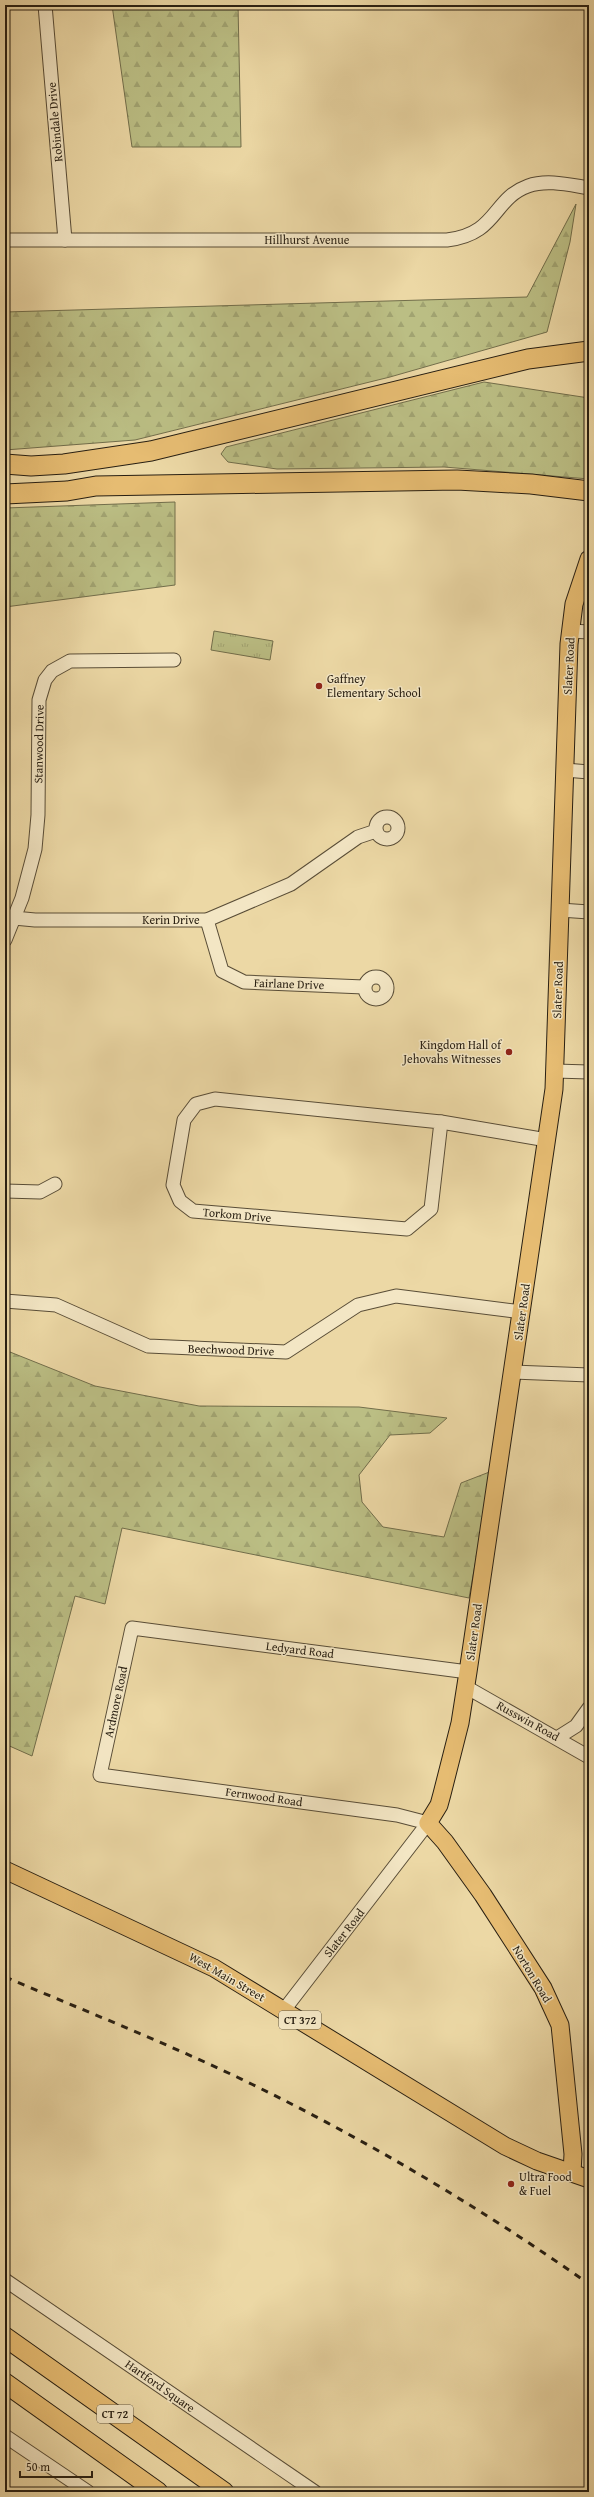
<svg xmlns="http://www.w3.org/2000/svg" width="594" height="2497" viewBox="0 0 594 2497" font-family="'Gentium Book Plus',serif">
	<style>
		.forest { fill: url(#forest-firs); stroke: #726e4b }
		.park { fill: url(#park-tufts); stroke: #726e4b }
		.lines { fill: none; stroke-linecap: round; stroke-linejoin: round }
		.minor-casing { stroke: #594d37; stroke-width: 15 }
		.major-casing { stroke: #281f12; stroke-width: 19 }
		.highway-casing { stroke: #281f12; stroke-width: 21 }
		.minor { stroke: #f3e6c4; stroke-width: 13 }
		.major { stroke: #e6bc72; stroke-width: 17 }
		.highway { stroke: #e6bc72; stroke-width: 19 }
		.rail { stroke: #281f12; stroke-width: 3; stroke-dasharray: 7 7; stroke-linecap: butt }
		.poi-dot { fill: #8f2418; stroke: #f3e6c4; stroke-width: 1.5 }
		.labels { text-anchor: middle; stroke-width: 3; stroke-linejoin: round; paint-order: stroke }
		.shield { fill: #f3e6c4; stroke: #655b47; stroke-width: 1 }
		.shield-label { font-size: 11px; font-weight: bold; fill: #281f12 }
		.street-label { font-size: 12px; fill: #281f12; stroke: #f3e6c4 }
		.poi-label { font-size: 12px; fill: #281f12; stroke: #f3e6c4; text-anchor: start }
	</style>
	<defs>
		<pattern id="forest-firs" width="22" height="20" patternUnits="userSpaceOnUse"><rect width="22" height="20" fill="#bbbe84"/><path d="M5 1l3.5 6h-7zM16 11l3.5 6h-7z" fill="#a1a371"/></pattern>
		<pattern id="park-tufts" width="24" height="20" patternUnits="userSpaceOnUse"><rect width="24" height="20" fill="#bbbe84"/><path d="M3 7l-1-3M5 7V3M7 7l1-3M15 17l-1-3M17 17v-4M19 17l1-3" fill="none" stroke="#a1a371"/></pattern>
	</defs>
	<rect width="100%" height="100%" fill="#ecd8a5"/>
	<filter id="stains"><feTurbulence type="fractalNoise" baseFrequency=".005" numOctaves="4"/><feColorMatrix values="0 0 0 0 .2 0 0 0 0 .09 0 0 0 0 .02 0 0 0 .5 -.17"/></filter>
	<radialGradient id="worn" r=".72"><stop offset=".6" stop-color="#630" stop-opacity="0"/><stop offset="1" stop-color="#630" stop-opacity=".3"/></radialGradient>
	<g class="forest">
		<polygon points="112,5 238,5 241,147 132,147"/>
		<polygon points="576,204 570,242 547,332 390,377 135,440 5,450 5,312 527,297"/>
		<polygon points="484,382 589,398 589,479 444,467 277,469 228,462 221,454 226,447"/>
		<polygon points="175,502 175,585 5,607 5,508"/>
		<polygon points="5,1350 95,1386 199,1406 359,1407 447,1418 430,1433 390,1435 359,1475 362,1502 383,1527 444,1537 461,1483 492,1471 469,1598 122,1528 105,1604 75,1596 32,1756 5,1744"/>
	</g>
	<polygon class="park" points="214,631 273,641 270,660 211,650"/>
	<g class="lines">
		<g class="minor-casing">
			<g id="minor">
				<polyline points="45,5 65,240"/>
				<path d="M 5,240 L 447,240 C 498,234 492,199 528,186 C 547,179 570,185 589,188"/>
				<polyline points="571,631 589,632"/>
				<polyline points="565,770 589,772"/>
				<circle cx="387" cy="828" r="11"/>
				<polyline points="560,910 589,912"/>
				<polyline points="14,918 35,920 207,920 291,884 358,837 376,831"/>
				<polyline points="207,920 222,971 244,982 364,987"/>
				<polyline points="5,940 22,898 35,849 38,815 39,700 45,680 52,671 70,661 174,660"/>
				<circle cx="376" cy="988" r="11"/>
				<polyline points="555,1071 589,1072"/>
				<polygon points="215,1099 441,1122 431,1209 407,1229 193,1211 180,1201 173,1185 184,1120 196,1104"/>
				<polyline points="441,1122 547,1140"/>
				<polyline points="5,1191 40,1192 55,1184"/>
				<polyline points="5,1301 56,1305 148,1346 286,1352 358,1305 396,1296 522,1312"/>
				<polyline points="513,1372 589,1375"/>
				<polyline points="466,1687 589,1757"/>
				<polyline points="557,1738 576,1726 589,1708"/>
				<polyline points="284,2010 428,1823 397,1815 100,1775 132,1628 468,1672"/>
				<polyline points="5,2280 315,2492"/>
				<polyline points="5,2436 88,2492"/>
			</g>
		</g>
		<g class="major-casing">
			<g id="major">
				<polyline points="5,1870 214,1968 505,2146 537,2161 589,2179"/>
				<polyline points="572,2173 573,2154 560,2025 543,1988 483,1895 445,1842 428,1823 439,1805 442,1794 460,1723 468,1672 554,1089 569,644 574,604 589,559"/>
			</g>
		</g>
		<g class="highway-casing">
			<g id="highway">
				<polyline points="5,464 31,466 64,464 151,451 528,359 589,351"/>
				<polyline points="5,494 67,491 96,486 457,480 531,484 589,491"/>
				<polyline points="5,2337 224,2492"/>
				<polyline points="5,2383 158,2492"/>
			</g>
		</g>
		<use href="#minor" class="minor"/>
		<use href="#major" class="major"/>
		<use href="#highway" class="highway"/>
		<path class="rail" d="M 5,1977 C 83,2010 161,2041 237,2077 C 360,2136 478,2206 589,2284"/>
	</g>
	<g class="poi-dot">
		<circle cx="319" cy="686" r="4"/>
		<circle cx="509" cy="1052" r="4"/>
		<circle cx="511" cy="2184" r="4"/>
	</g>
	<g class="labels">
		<g class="shield">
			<rect x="279" y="2011" width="42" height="18" rx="3"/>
			<rect x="97" y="2405" width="36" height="18" rx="3"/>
		</g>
		<g class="shield-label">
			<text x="300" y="2024">CT 372</text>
			<text x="115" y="2418">CT 72</text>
		</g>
		<g class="street-label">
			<text transform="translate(55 122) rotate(-95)" y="4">Robindale Drive</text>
			<text x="307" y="244">Hillhurst Avenue</text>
			<text transform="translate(569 666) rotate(-87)" y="4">Slater Road</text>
			<text transform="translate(39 744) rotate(-89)" y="4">Stanwood Drive</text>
			<text x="171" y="924">Kerin Drive</text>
			<text transform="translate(289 984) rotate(2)" y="4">Fairlane Drive</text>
			<text transform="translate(558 990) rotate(-88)" y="4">Slater Road</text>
			<text transform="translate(237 1215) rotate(5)" y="4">Torkom Drive</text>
			<text transform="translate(522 1312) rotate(-82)" y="4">Slater Road</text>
			<text transform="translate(231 1350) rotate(2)" y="4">Beechwood Drive</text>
			<text transform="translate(474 1632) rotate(-82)" y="4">Slater Road</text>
			<text transform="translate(300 1650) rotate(7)" y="4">Ledyard Road</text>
			<text transform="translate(116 1702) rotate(-78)" y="4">Ardmore Road</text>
			<text transform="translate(528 1721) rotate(29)" y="4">Russwin Road</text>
			<text transform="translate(264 1797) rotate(8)" y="4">Fernwood Road</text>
			<text transform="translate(344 1933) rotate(-52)" y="4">Slater Road</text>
			<text transform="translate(532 1974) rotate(59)" y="4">Norton Road</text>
			<text transform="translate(227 1977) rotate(30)" y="4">West Main Street</text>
			<text transform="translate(160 2386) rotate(35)" y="4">Hartford Square</text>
		</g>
		<g class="poi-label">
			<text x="327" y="683">Gaffney<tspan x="327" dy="14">Elementary School</tspan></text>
			<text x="501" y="1049" text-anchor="end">Kingdom Hall of<tspan x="501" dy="14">Jehovahs Witnesses</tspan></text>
			<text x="519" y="2181">Ultra Food<tspan x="519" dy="14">&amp; Fuel</tspan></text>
		</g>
	</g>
	<rect width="594" height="2497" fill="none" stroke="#ecd8a5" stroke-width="20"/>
	<rect x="6" y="6" width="582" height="2485" fill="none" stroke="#281f12" stroke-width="2"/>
	<rect x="10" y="10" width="574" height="2477" fill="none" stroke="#281f12"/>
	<path d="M20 2471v6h72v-6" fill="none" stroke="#281f12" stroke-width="2"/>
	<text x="26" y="2471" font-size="12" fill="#281f12" stroke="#f3e6c4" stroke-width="3" paint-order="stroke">50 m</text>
	<rect width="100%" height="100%" filter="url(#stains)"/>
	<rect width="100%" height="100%" fill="url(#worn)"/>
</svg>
